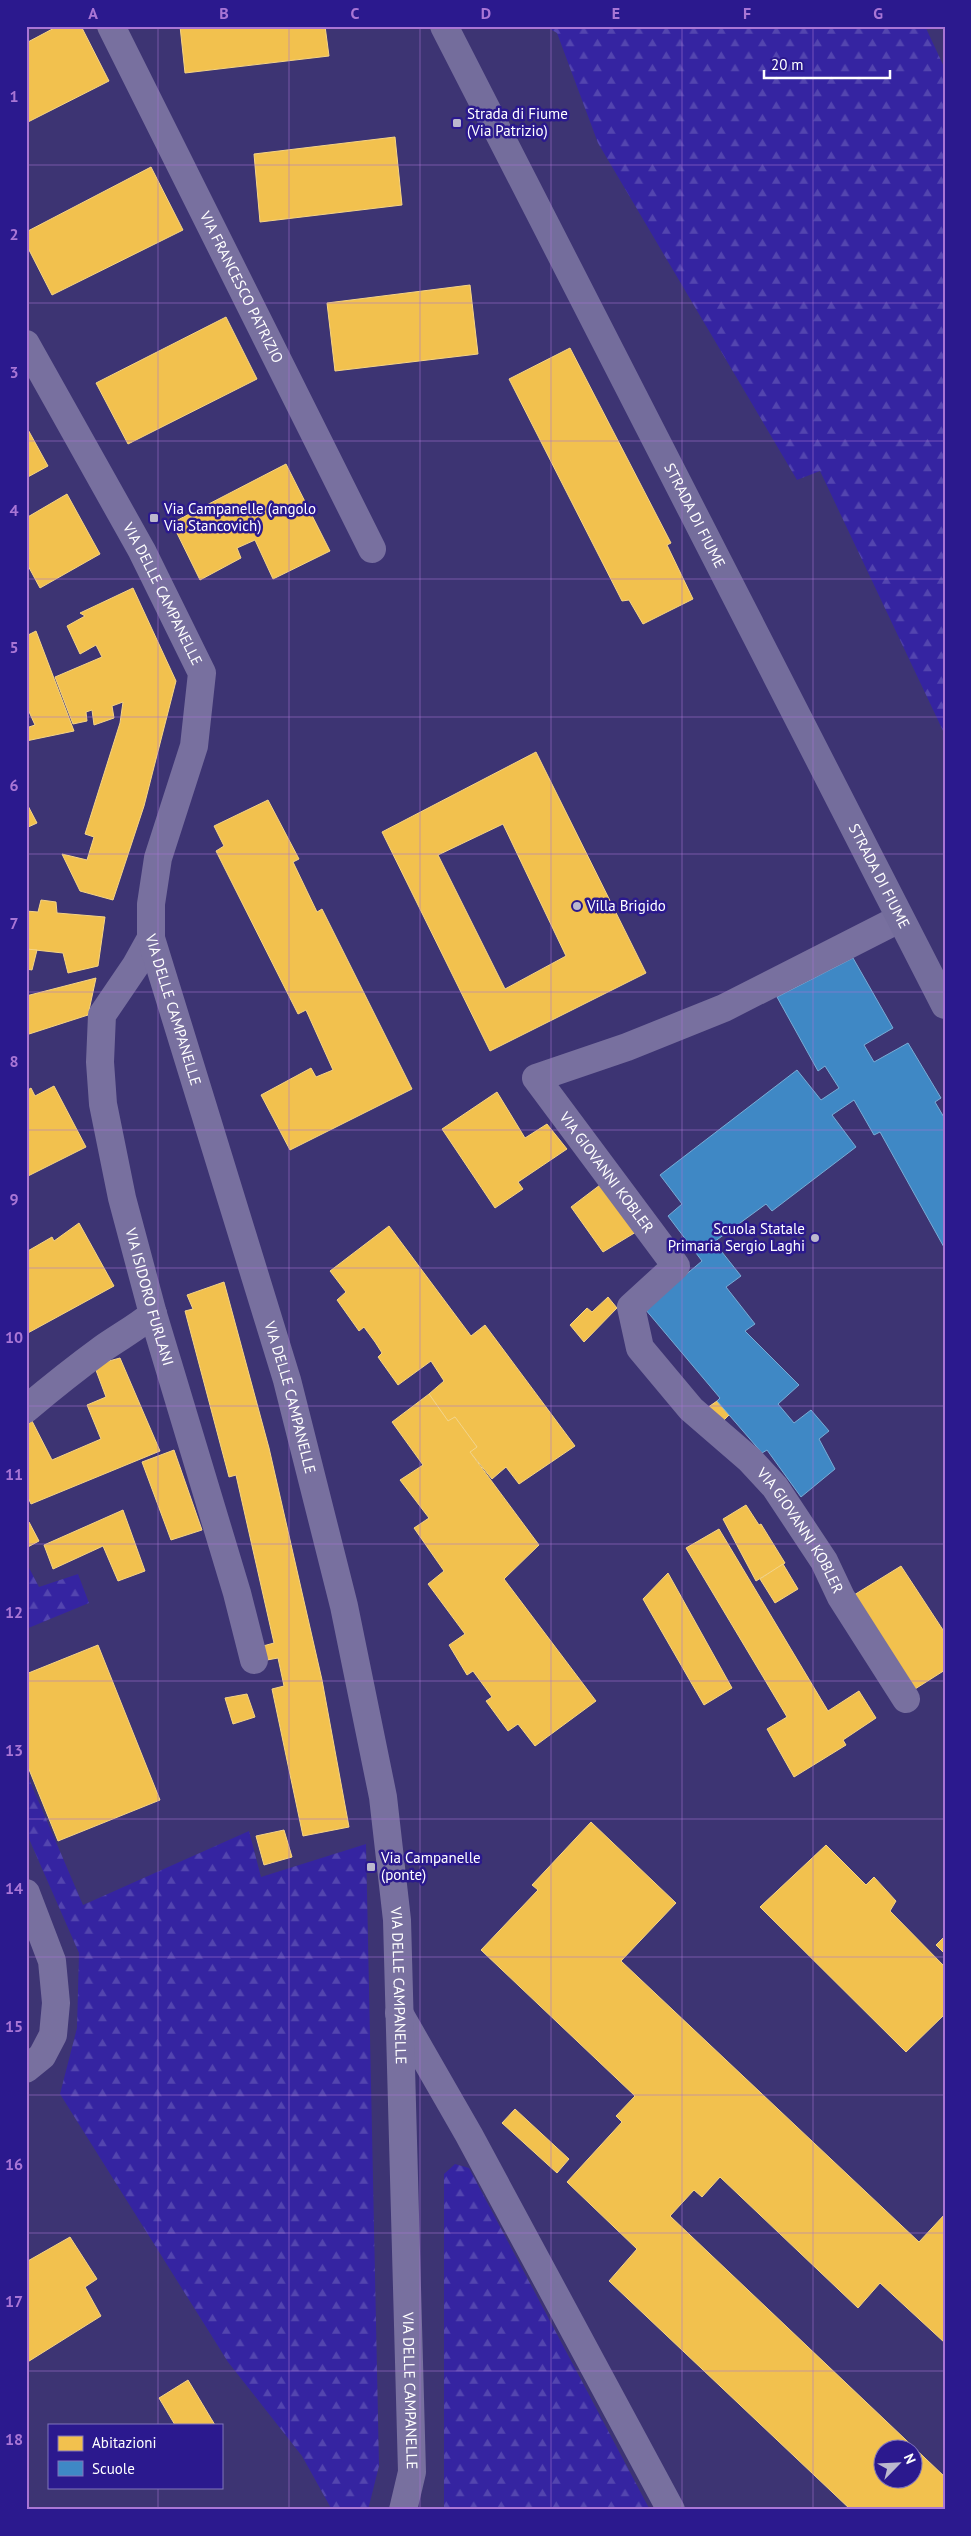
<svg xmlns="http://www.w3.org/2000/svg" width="971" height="2536" viewBox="0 0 971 2536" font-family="'PT Sans',sans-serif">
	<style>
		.forest { fill: url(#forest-firs) }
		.homes { fill: #f2c14e; stroke: #f6d483; fill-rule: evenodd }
		.schools { fill: #3f88c5; stroke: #79acd6 }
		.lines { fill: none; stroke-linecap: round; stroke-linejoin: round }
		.minor { stroke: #78709f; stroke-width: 28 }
		.tertiary { stroke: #78709f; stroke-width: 28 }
		.secondary { stroke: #746d9c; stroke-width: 28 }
		.grid { fill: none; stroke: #a976d5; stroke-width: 1; stroke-opacity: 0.55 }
		.poi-dot { fill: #bbb8ce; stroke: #2b198e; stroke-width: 2 }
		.labels { text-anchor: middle; stroke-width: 5; stroke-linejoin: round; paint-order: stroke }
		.poi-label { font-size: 15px; fill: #fff; stroke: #2b198e; text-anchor: start }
		.street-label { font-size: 15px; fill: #fff; stroke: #2b198e }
		.neatline { fill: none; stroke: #a976d5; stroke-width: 2 }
		.grid-label { font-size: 16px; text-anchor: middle; font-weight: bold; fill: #a976d5 }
	</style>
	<defs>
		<pattern id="forest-firs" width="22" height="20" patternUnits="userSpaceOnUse" patternTransform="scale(1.25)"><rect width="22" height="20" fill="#3524a1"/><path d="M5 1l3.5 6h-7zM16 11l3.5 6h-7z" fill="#5345af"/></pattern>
	</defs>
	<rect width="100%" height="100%" fill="#3d3473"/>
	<g class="forest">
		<polygon points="545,26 925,26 945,69 945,735 820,471 797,480 598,143 557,33"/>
		<polygon points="26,1562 39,1587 78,1574 89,1603 26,1629"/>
		<polygon points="26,1772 83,1905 249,1831 261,1877 366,1844 379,2466 368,2510 332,2510 302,2456 228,2362 60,2094 77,2028 79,1953 26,1832"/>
		<polygon points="455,2164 469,2168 650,2510 444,2510 444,2174"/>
	</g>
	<g class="homes">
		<polygon points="58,26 81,26 109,81 26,123 26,43"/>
		<polygon points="180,26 325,26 329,56 185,73"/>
		<polygon points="395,137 402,205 260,222 254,154"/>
		<polygon points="151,167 183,230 52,295 26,244 26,232"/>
		<polygon points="470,285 478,354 335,371 327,303"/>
		<polygon points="226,317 257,379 128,444 96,383"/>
		<polygon points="570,348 671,543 667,545 693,599 643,624 629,600 622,601 509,379"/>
		<polygon points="26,426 48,466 26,478"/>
		<polygon points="286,464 330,551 273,579 255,540 237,548 241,558 200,580 172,523"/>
		<polygon points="67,494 100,554 40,588 26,562 26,518"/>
		<polygon points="133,588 176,681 144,806 113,900 80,891 62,854 87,860 94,837 85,834 120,723 123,702 112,706 114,718 94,725 92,710 86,712 87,721 73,724 55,677 102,657 96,645 80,654 67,626 85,616 80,613"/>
		<polygon points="36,631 74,731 26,741 26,728 35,725 26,705 26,636"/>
		<path d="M 536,752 L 646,973 L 490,1051 L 382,832 ZM 503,824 L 566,956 L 505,989 L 438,855 Z"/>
		<polygon points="268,800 299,859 293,862 317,912 322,909 412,1089 290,1150 261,1095 311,1068 316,1077 333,1070 306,1010 298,1014 216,851 224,846 214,826"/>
		<polygon points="26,802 37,823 26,828"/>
		<polygon points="41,900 56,902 57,913 105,917 98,966 68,973 63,953 26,949 26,911 38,912"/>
		<polygon points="26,949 37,950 32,970 26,969"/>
		<polygon points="96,978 88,1015 26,1035 26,996"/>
		<polygon points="54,1086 86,1147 26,1177 26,1091 31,1088 35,1096"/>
		<polygon points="497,1092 525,1138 547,1124 567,1149 518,1182 523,1189 495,1208 442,1129"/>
		<polygon points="600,1185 636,1232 603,1252 571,1207"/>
		<polygon points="79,1223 114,1286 26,1334 26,1252 52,1237 54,1241"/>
		<polygon points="389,1226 471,1336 485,1325 575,1446 519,1484 506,1467 492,1479 470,1452 477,1447 455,1417 448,1421 429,1394 444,1381 431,1361 398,1385 378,1357 382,1353 375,1342 364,1327 359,1331 337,1300 346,1292 330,1271"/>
		<polygon points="224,1282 269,1448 322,1680 349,1827 303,1836 272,1689 284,1686 278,1658 267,1660 263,1646 274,1643 236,1475 229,1477 185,1311 193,1309 187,1295"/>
		<polygon points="608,1297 617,1308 584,1342 570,1325 587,1308 592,1312"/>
		<polygon points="120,1358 160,1451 31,1504 26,1493 26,1426 32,1421 52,1460 101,1439 87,1405 106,1397 94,1365"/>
		<polygon points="429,1394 448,1421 455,1417 477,1447 470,1452 539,1545 504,1579 596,1701 535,1746 518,1724 508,1731 486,1701 492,1697 473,1671 467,1675 449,1645 465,1634 428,1584 444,1571 414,1528 429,1518 400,1480 423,1465 392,1422"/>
		<polygon points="717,1401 729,1415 721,1423 707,1408"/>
		<polygon points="174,1450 202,1530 171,1540 142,1462"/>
		<polygon points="746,1505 759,1525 761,1524 785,1563 756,1581 723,1519"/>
		<polygon points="123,1510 145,1571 118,1581 103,1546 53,1569 44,1545"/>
		<polygon points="29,1522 39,1541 26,1548 26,1523"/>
		<polygon points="719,1529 828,1711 859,1691 876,1718 843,1740 846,1745 794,1777 767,1729 787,1717 686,1548"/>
		<polygon points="783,1564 798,1589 775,1603 760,1579"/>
		<polygon points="901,1566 945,1633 945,1670 915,1689 854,1595"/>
		<polygon points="668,1573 732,1688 704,1705 643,1599"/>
		<polygon points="98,1645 160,1800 58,1841 26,1762 26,1674"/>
		<polygon points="247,1694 255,1717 233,1724 225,1698"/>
		<path d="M 591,1822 L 676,1903 L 621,1961 L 919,2242 L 945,2214 L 945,2343 L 880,2283 L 858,2308 L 720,2177 L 702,2197 L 694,2190 L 670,2216 L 945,2477 L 945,2510 L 851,2510 L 609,2281 L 637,2249 L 567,2182 L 622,2122 L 616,2116 L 635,2096 L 481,1950 L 538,1890 L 532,1885 ZM 884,2448 L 914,2448 L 914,2478 L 884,2478 Z"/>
		<polygon points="284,1830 292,1857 264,1865 256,1836"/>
		<polygon points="826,1845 866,1885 874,1877 896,1901 890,1911 945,1967 945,2014 906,2052 760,1907"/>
		<polygon points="945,1936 945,1954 936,1945"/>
		<polygon points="515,2109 569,2159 557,2173 502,2123"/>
		<polygon points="70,2237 97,2279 85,2287 101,2316 26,2363 26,2262"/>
		<polygon points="188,2380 215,2425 175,2425 159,2398"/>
	</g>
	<polygon class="schools" points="853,958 893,1028 864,1045 874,1062 908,1043 941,1098 935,1102 945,1119 945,1249 880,1132 874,1135 854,1100 832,1115 856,1147 772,1211 766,1204 714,1242 741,1276 726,1287 755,1324 745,1331 799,1385 778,1404 794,1423 811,1410 829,1431 819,1439 835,1469 801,1497 767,1450 762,1453 717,1401 720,1398 645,1309 702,1261 668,1216 682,1204 660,1175 797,1070 821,1100 839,1088 825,1066 818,1071 777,997"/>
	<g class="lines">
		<g class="minor">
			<path id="s1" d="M 111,26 L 372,549"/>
			<path id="s2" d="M 899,919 L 724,1008 L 627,1047 L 536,1078 L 676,1266 L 631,1307 L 640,1348 L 691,1409 L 750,1460 L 775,1487 L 824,1561 L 841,1597 L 906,1699"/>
			<path id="s3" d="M 151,938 L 136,965 L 102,1015 L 100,1062 L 103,1104 L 122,1198 L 153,1314 L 237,1593 L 254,1660"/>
			<path d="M 26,1409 C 51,1388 76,1368 102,1349 C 119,1337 136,1328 153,1314"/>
			<polyline points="26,1893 52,1961 56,2003 53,2035 42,2056 26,2069"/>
			<polyline points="399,2013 469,2135 671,2510"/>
		</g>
		<path class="tertiary" id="s4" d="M 26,344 L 142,551 L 202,673 L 194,746 L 158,858 L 151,904 L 151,938 L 287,1380 L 344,1606 L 383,1797 L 397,1920 L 412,2472 L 403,2510"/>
		<path class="secondary" id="s5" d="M 444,26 L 945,1005"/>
	</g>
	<path class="grid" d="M 158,26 L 158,2425M 289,26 L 289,2510M 420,26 L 420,2510M 551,26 L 551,2510M 682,26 L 682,2510M 813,26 L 813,2510M 26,165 L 945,165M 26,303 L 945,303M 26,441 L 945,441M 26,579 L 945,579M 26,717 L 945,717M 26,854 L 945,854M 26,992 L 945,992M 26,1130 L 945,1130M 26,1268 L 945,1268M 26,1406 L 945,1406M 26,1544 L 945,1544M 26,1681 L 945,1681M 26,1819 L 945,1819M 26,1957 L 945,1957M 26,2095 L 945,2095M 26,2233 L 945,2233M 26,2371 L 945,2371M 158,2487 L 158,2510"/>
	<g class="poi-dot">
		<rect x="452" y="118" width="10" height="10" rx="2.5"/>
		<rect x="149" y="513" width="10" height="10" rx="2.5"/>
		<circle cx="577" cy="906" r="5"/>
		<circle cx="815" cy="1238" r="5"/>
		<rect x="366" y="1862" width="10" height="10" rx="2.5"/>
	</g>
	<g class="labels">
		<g class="poi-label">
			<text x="467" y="119">Strada di Fiume<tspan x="467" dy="17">(Via Patrizio)</tspan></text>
			<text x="164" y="514">Via Campanelle (angolo<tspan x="164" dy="17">Via Stancovich)</tspan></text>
			<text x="587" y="911">Villa Brigido</text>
			<text x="805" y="1234" text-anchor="end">Scuola Statale<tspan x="805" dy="17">Primaria Sergio Laghi</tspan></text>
			<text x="381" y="1863">Via Campanelle<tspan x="381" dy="17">(ponte)</tspan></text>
		</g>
		<g class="street-label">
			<text dy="5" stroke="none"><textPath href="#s1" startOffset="292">VIA FRANCESCO PATRIZIO</textPath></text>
			<text dy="5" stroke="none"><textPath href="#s5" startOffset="550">STRADA DI FIUME</textPath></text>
			<text dy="5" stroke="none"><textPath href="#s4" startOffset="285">VIA DELLE CAMPANELLE</textPath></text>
			<text dy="5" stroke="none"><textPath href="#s5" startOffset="955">STRADA DI FIUME</textPath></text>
			<text dy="5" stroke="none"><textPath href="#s4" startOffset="720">VIA DELLE CAMPANELLE</textPath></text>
			<text dy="5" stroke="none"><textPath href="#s2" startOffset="515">VIA GIOVANNI KOBLER</textPath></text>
			<text dy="5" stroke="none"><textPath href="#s3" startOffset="379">VIA ISIDORO FURLANI</textPath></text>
			<text dy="5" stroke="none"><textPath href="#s4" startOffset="1125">VIA DELLE CAMPANELLE</textPath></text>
			<text dy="5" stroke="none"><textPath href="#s2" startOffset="979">VIA GIOVANNI KOBLER</textPath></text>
			<text dy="5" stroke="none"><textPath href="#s4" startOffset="1725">VIA DELLE CAMPANELLE</textPath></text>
			<text dy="5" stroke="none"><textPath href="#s4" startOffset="2130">VIA DELLE CAMPANELLE</textPath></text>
		</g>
	</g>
	<rect width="971" height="2536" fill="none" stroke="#2b198e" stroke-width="55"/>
	<rect x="48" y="2424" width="175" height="65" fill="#2b198e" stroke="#8075bb"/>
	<rect x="58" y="2436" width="25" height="15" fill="#f2c14e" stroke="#8075bb"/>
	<text x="92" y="2448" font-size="15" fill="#ffffff">Abitazioni</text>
	<rect x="58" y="2461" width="25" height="15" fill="#3f88c5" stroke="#8075bb"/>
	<text x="92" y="2474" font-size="15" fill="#ffffff">Scuole</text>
	<g transform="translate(898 2464) rotate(66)"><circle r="24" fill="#2b198e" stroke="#8075bb"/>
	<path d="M0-4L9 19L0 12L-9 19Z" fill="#bbb8ce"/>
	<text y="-8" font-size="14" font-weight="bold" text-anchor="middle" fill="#ffffff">N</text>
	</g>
	<path d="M764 70v8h126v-8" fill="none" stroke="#ffffff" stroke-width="2.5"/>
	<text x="771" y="70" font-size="15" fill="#ffffff" stroke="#2b198e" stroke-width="4" paint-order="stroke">20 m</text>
	<rect x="28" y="28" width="916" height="2480" class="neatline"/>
	<g class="grid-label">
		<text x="93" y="19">A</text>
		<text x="224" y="19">B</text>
		<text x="355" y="19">C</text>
		<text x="486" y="19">D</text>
		<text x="616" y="19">E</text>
		<text x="747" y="19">F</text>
		<text x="878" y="19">G</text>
		<text x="14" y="102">1</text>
		<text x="14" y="240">2</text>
		<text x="14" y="378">3</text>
		<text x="14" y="516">4</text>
		<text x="14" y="653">5</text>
		<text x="14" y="791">6</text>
		<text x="14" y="929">7</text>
		<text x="14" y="1067">8</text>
		<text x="14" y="1205">9</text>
		<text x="14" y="1343">10</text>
		<text x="14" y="1480">11</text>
		<text x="14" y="1618">12</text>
		<text x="14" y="1756">13</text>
		<text x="14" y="1894">14</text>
		<text x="14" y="2032">15</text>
		<text x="14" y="2170">16</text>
		<text x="14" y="2307">17</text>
		<text x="14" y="2445">18</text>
	</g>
</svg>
